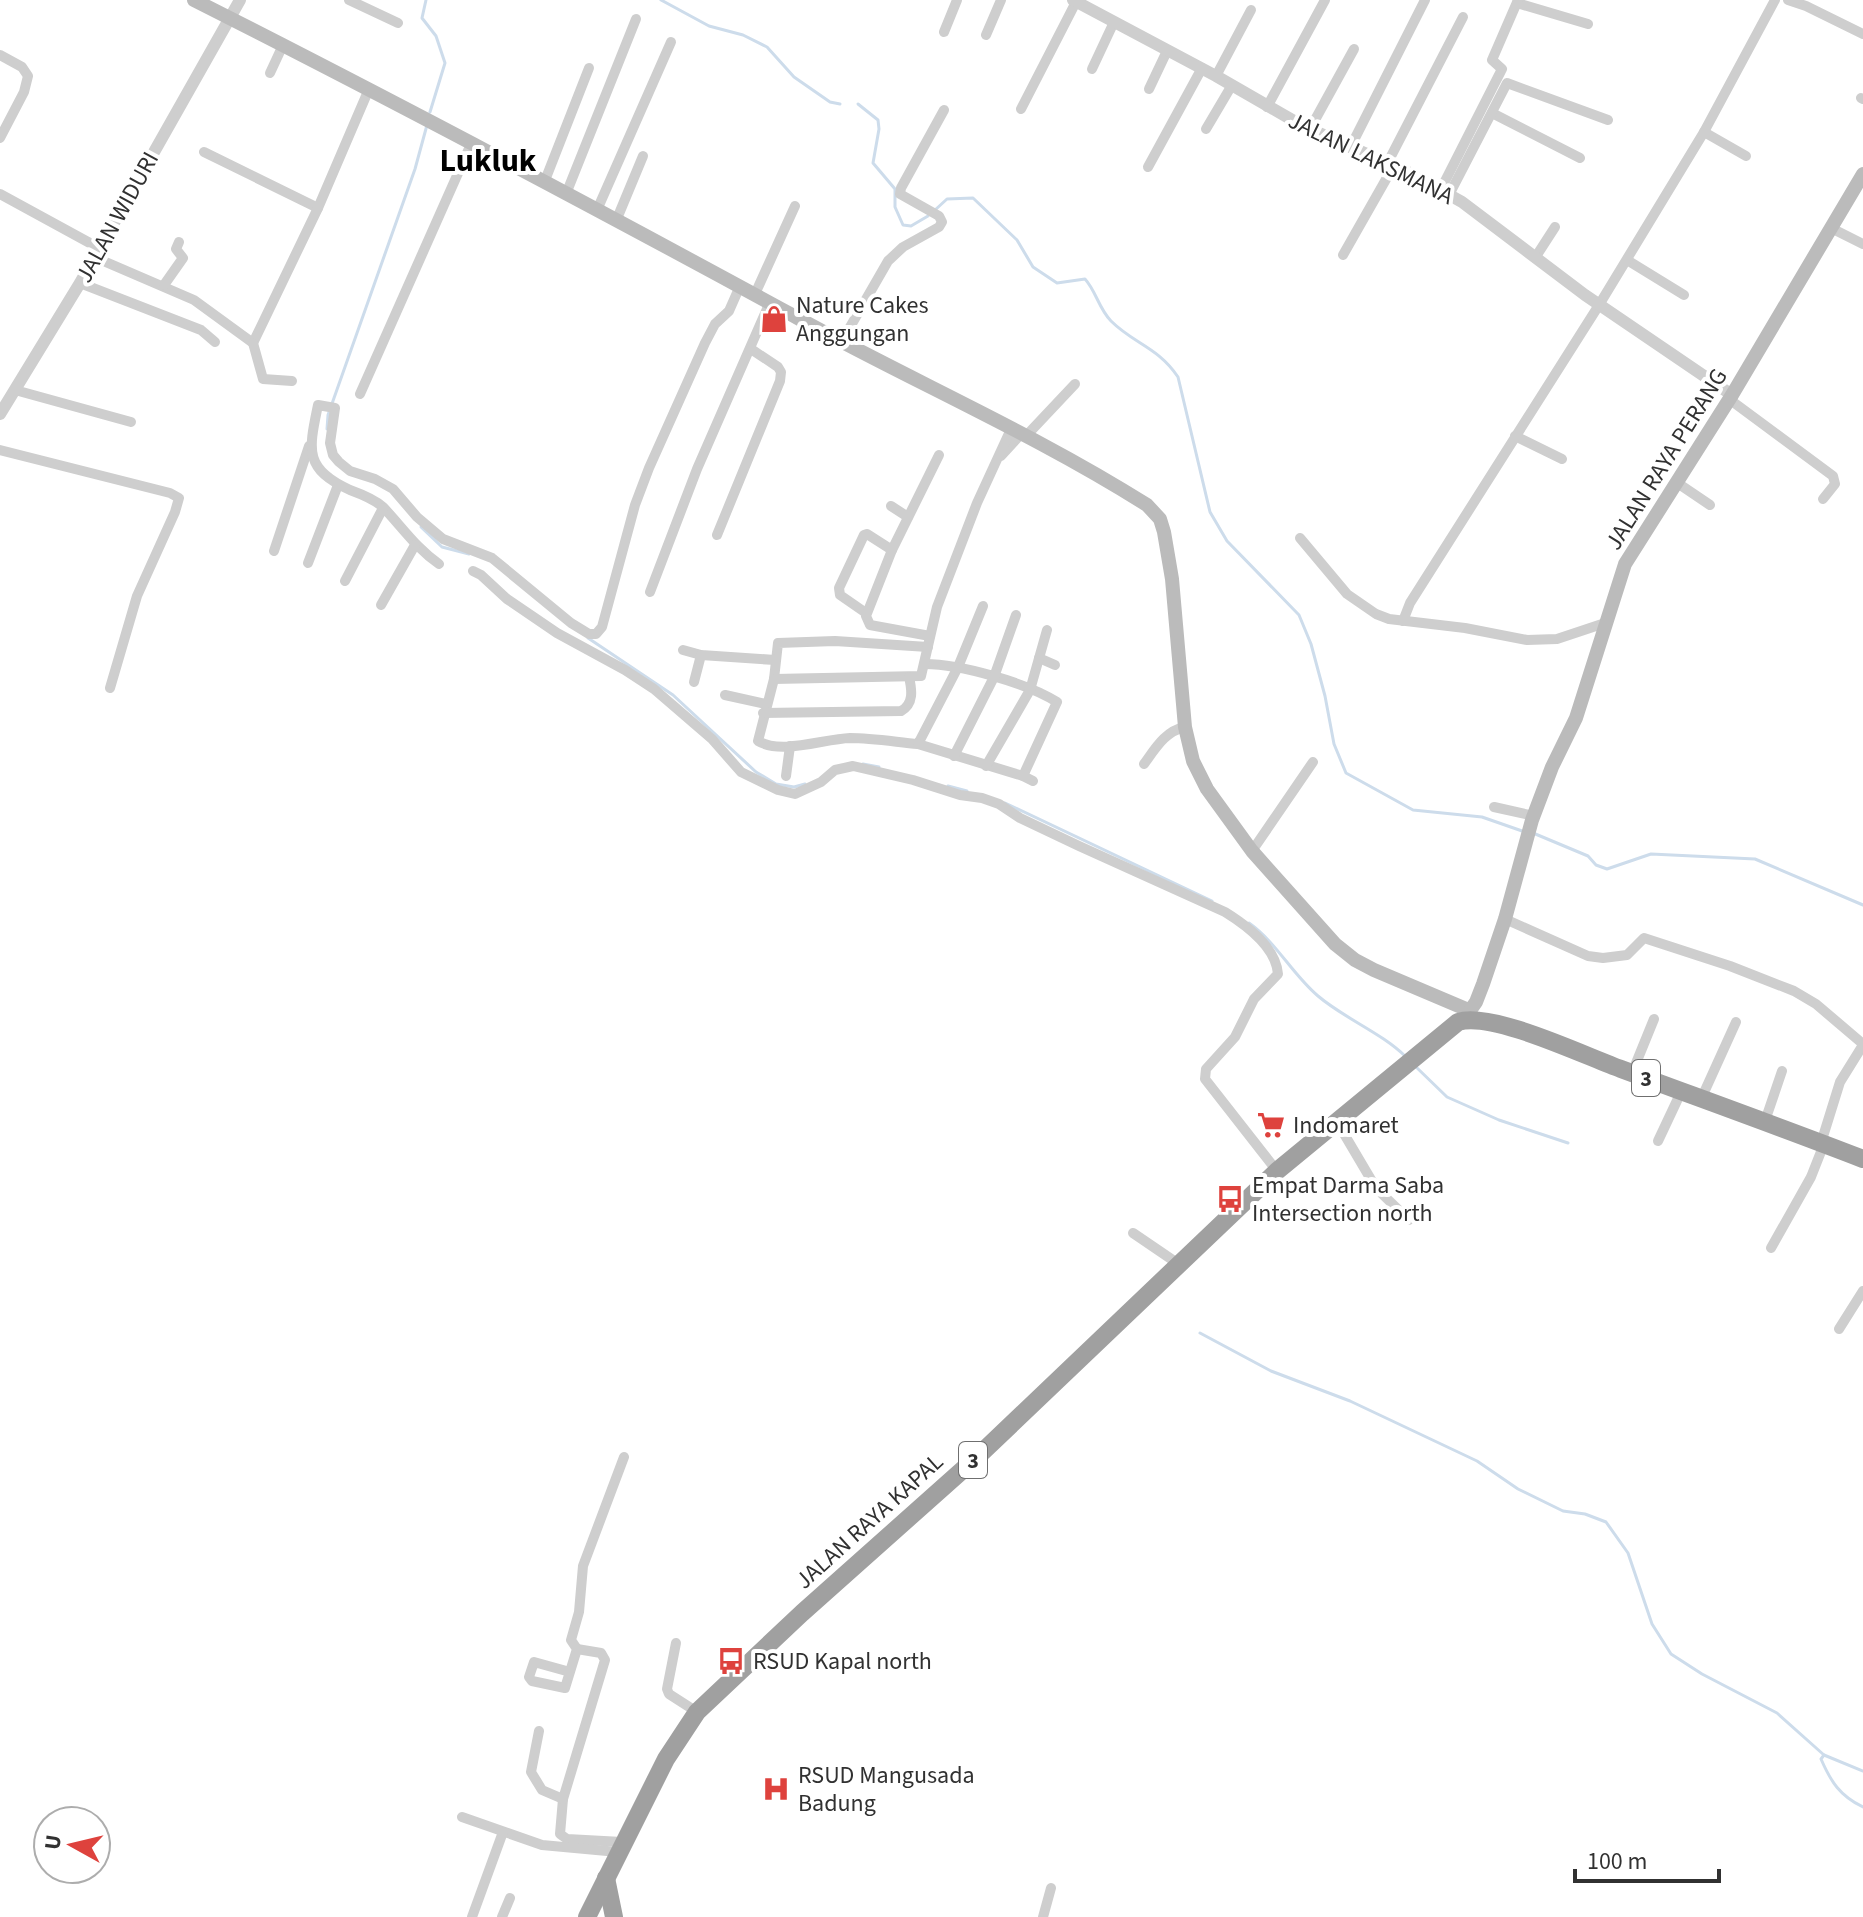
<svg xmlns="http://www.w3.org/2000/svg" width="1863" height="1917" viewBox="0 0 1863 1917" font-family="'Source Sans 3',sans-serif">
	<style>
		.lines { fill: none; stroke-linecap: round; stroke-linejoin: round }
		.stream { stroke: #cddceb; stroke-width: 3 }
		.minor { stroke: #cecece; stroke-width: 10 }
		.tertiary { stroke: #cecece; stroke-width: 12 }
		.secondary { stroke: #bbb; stroke-width: 14 }
		.trunk { stroke: #a0a0a0; stroke-width: 18 }
		.labels { text-anchor: middle; stroke-width: 8; stroke-linejoin: round; paint-order: stroke }
		.shield { fill: #fff; stroke: #6f6f6f; stroke-width: 2 }
		.shield-label { font-size: 22px; font-weight: bold; fill: #313131 }
		.street-label { font-size: 24px; fill: #313131; stroke: #fff }
		.poi-label { font-size: 24px; fill: #313131; stroke: #fff; text-anchor: start }
		.district-label { font-size: 32px; font-weight: bold; fill: #000; stroke: #fff }
	</style>
	<rect width="100%" height="100%" fill="#fff"/>
	<g class="lines">
		<g class="stream">
			<polyline points="426,0 422,18 436,36 445,63 430,112"/>
			<polyline points="661,0 709,26 743,35 767,47 794,77 830,102 840,104"/>
			<polyline points="858,104 878,120 879,129 873,163 895,189 895,207 903,225 911,226 928,216"/>
			<path d="M 935,210 L 947,199 L 973,198 L 1017,240 L 1033,267 L 1057,283 L 1085,279 C 1096,291 1099,309 1111,321 C 1134,344 1158,347 1178,377 L 1210,512 L 1227,541 L 1299,615 L 1311,644 L 1325,696 L 1334,744 L 1346,773 L 1413,810 L 1482,817 L 1525,832"/>
			<polyline points="327,429 328,415 415,169 427,125"/>
			<polyline points="421,527 442,547 469,554"/>
			<polyline points="588,638 673,695 756,772 776,784 794,787 805,784"/>
			<polyline points="863,764 879,767"/>
			<polyline points="948,786 967,791"/>
			<polyline points="1005,803 1212,901"/>
			<polyline points="1533,833 1588,856 1596,865 1607,869 1651,854 1755,859 1863,905"/>
			<path d="M 1249,923 C 1277,943 1292,974 1318,996 C 1345,1019 1382,1033 1406,1057"/>
			<polyline points="1414,1065 1447,1097 1499,1120 1568,1143"/>
			<polyline points="1200,1333 1271,1371 1350,1401 1477,1461 1518,1489 1563,1511 1585,1514 1606,1522 1628,1553 1652,1624 1671,1654 1702,1674 1777,1713 1824,1755 1863,1771"/>
			<path d="M 1824,1755 L 1821,1759 C 1831,1782 1840,1796 1863,1807"/>
		</g>
		<g class="minor">
			<polyline points="349,0 398,23"/>
			<polyline points="1788,0 1806,6 1863,34"/>
			<polyline points="1517,3 1588,24"/>
			<polyline points="944,32 957,0"/>
			<polyline points="986,35 1001,0"/>
			<polyline points="0,55 22,67 28,76 24,92 0,138"/>
			<polyline points="1092,69 1114,22"/>
			<polyline points="270,73 283,45"/>
			<polyline points="1216,76 1251,10"/>
			<polyline points="1149,89 1167,51"/>
			<polyline points="1861,98 1863,99"/>
			<polyline points="1267,107 1325,0"/>
			<polyline points="1021,109 1077,0"/>
			<polyline points="1492,113 1580,158"/>
			<polyline points="1206,129 1232,85"/>
			<polyline points="1310,129 1354,49"/>
			<polyline points="1704,132 1746,156"/>
			<polyline points="1350,148 1425,0"/>
			<polyline points="204,152 318,208"/>
			<polyline points="1387,164 1463,17"/>
			<polyline points="1148,167 1202,68"/>
			<polyline points="544,183 589,68"/>
			<polyline points="1440,191 1502,69 1492,60 1518,0"/>
			<polyline points="0,194 99,248"/>
			<polyline points="566,194 636,19"/>
			<polyline points="1449,195 1507,83 1608,120"/>
			<polyline points="597,210 671,42"/>
			<polyline points="616,221 643,156"/>
			<polyline points="1831,228 1863,244"/>
			<polyline points="1343,255 1393,167"/>
			<polyline points="94,257 194,300 253,343 318,208 369,89"/>
			<polyline points="1535,258 1555,227"/>
			<polyline points="1627,260 1684,295"/>
			<polyline points="80,283 201,330 215,342"/>
			<polyline points="164,285 183,258 176,249 179,242"/>
			<polyline points="755,294 795,206"/>
			<polyline points="842,341 888,261 903,247 939,227 942,222 939,216 900,194 901,188 944,110"/>
			<polyline points="253,343 263,379 292,381"/>
			<polyline points="15,390 131,422"/>
			<polyline points="360,394 471,144"/>
			<polyline points="1729,399 1833,476 1835,484 1823,499"/>
			<polyline points="1026,436 1075,384"/>
			<polyline points="1515,436 1562,459"/>
			<polyline points="0,450 170,493 179,498 175,512 137,596 110,688"/>
			<polyline points="1001,456 1021,434"/>
			<polyline points="1676,482 1710,505"/>
			<polyline points="891,506 908,517"/>
			<polyline points="717,535 780,381 781,372 778,367 751,349"/>
			<polyline points="1300,538 1347,594 1376,614 1389,619 1465,628 1527,640 1557,639 1605,623"/>
			<polyline points="274,551 309,446"/>
			<polyline points="308,563 338,485"/>
			<path d="M 439,564 C 416,548 402,527 383,507 C 374,499 361,494 350,490 C 303,469 309,449 318,405 L 335,408 L 330,443 L 333,455 L 339,462 L 350,471 L 375,479 L 393,489 L 417,517 L 443,539 L 492,558 L 571,623 L 589,634 L 596,634 L 602,627 L 635,505 L 649,468 L 705,343 L 715,324 L 729,311 L 740,286"/>
			<path d="M 473,571 L 481,575 L 507,599 L 557,633 L 625,670 L 654,689 L 712,739 L 741,772 L 778,790 L 795,794 L 821,782 L 835,770 L 853,766 L 913,780 L 960,795 L 982,798 L 999,804 L 1020,818 L 1079,846 L 1225,912 C 1246,925 1276,947 1278,974 L 1254,999 L 1235,1037 L 1206,1069 L 1205,1079 L 1277,1171"/>
			<polyline points="345,581 383,508"/>
			<polyline points="650,592 697,469 770,302"/>
			<polyline points="381,605 415,545"/>
			<polyline points="866,613 840,595 839,588 864,535 867,534 892,550"/>
			<polyline points="1403,621 1410,603 1599,305 1704,132 1775,0"/>
			<polyline points="930,636 870,625 866,616 892,550 939,455"/>
			<path d="M 928,647 L 835,641 L 778,643 L 774,679 L 758,741 C 781,755 823,739 850,738 C 872,738 896,742 918,744 L 958,667 L 983,606"/>
			<polyline points="683,650 701,655 775,660"/>
			<polyline points="1039,658 1055,665"/>
			<path d="M 925,664 C 960,664 1027,683 1057,702 L 1023,776"/>
			<polyline points="774,679 921,676 937,607 977,503 1011,429"/>
			<polyline points="694,682 701,655"/>
			<polyline points="725,695 766,704"/>
			<path d="M 763,713 L 901,711 C 914,704 912,690 909,677"/>
			<polyline points="918,744 1023,776 1033,781"/>
			<polyline points="954,756 994,677 1016,615"/>
			<path d="M 1144,764 C 1155,749 1165,731 1185,727"/>
			<polyline points="986,766 1030,690 1047,630"/>
			<polyline points="786,776 790,746"/>
			<polyline points="1494,807 1534,816"/>
			<polyline points="1252,851 1313,762"/>
			<polyline points="1505,919 1588,956 1603,958 1627,955 1644,938 1730,966 1794,991 1816,1004 1863,1044"/>
			<polyline points="1632,1073 1654,1019"/>
			<polyline points="1702,1097 1736,1022"/>
			<polyline points="1765,1121 1782,1071"/>
			<polyline points="1337,1122 1376,1188 1409,1220"/>
			<polyline points="1658,1141 1682,1090"/>
			<polyline points="1821,1143 1840,1082 1863,1045"/>
			<polyline points="1133,1233 1180,1265"/>
			<polyline points="1771,1248 1811,1177 1824,1144"/>
			<polyline points="1839,1329 1863,1291"/>
			<polyline points="676,1643 667,1689 669,1694 697,1712"/>
			<polyline points="577,1649 601,1653 605,1660 563,1799 560,1834 567,1839 622,1842"/>
			<polyline points="570,1672 534,1662 529,1677 532,1681 565,1688 577,1649 571,1640 579,1612 583,1566 624,1457"/>
			<polyline points="539,1731 531,1772 542,1790 563,1799"/>
			<polyline points="462,1817 542,1845 618,1852"/>
			<polyline points="472,1917 503,1832"/>
			<polyline points="502,1917 510,1898"/>
			<polyline points="1043,1917 1051,1888"/>
		</g>
		<g class="tertiary">
			<polyline points="1073,0 1216,76 1301,125 1410,173 1462,202 1585,295 1732,395"/>
			<polyline points="0,414 80,283 240,0"/>
		</g>
		<g class="secondary">
			<path d="M 194,0 C 400,104 603,212 805,322 C 919,384 1038,436 1147,505 L 1160,519 L 1164,532 L 1172,579 L 1185,727 L 1193,761 L 1207,789 L 1252,851 L 1335,944 L 1355,960 L 1374,970 L 1466,1009 L 1471,1020"/>
			<polyline points="1469,1012 1476,1002 1483,984 1505,919 1532,820 1552,767 1576,718 1625,564 1732,395 1863,174"/>
		</g>
		<g class="trunk">
			<polyline points="606,1878 614,1917"/>
			<path d="M 587,1917 L 666,1759 L 697,1712 L 802,1613 L 976,1458 L 1277,1171 L 1458,1022 C 1492,1011 1585,1056 1621,1069 C 1702,1099 1783,1128 1863,1159"/>
		</g>
	</g>
	<defs>
		<g id="shop-bare" transform="scale(2.16)"><path d="M-5-2.5h2.3a2.7 3.5 0 0 1 5.4 0H5L5.5 6h-11ZM-1.5-2.5h3a1.5 2.3 0 0 0-3 0Z" fill="#de423d" stroke="#fff" stroke-width="2.5" paint-order="stroke"/></g>
		<g id="supermarket-bare" transform="scale(2.16)"><path d="M-6-5.5h2.5l.6 2H6L4.5 2H-2.5L-4.4-4H-6ZM-1.5 3.2a1.3 1.3 0 1 0 .1 0ZM3 3.2a1.3 1.3 0 1 0 .1 0Z" fill="#de423d" stroke="#fff" stroke-width="2.5" paint-order="stroke"/></g>
		<g id="bus-bare" transform="scale(2.16)"><path d="M-5-6H5V4H4V6H2V4H-2V6H-4V4H-5ZM-3.5-4V0h7V-4ZM-3.5 1.2v1.5H-2V1.2ZM2 1.2v1.5H3.5V1.2Z" fill="#de423d" stroke="#fff" stroke-width="2.5" paint-order="stroke"/></g>
		<g id="hospital-bare" transform="scale(2.16)"><path d="M-5-5h3v3.5h4V-5h3V5h-3V1.5h-4V5h-3Z" fill="#de423d" stroke="#fff" stroke-width="2.5" paint-order="stroke"/></g>
	</defs>
	<g fill-rule="evenodd">
		<use href="#shop-bare" x="774" y="319"/>
		<use href="#supermarket-bare" x="1271" y="1125"/>
		<use href="#bus-bare" x="1230" y="1199"/>
		<use href="#bus-bare" x="731" y="1661"/>
		<use href="#hospital-bare" x="776" y="1789"/>
	</g>
	<g class="labels">
		<g class="shield">
			<rect x="1632" y="1060" width="28" height="36" rx="6"/>
			<rect x="959" y="1442" width="28" height="36" rx="6"/>
		</g>
		<g class="shield-label">
			<text x="1646" y="1086">3</text>
			<text x="973" y="1468">3</text>
		</g>
		<g class="street-label">
			<text transform="translate(1371 158) rotate(26)" y="8">JALAN LAKSMANA</text>
			<text transform="translate(117 217) rotate(-61)" y="8">JALAN WIDURI</text>
			<text transform="translate(1666 459) rotate(-58)" y="8">JALAN RAYA PERANG</text>
			<text transform="translate(869 1521) rotate(-42)" y="8">JALAN RAYA KAPAL</text>
		</g>
		<g class="poi-label">
			<text x="796" y="313">Nature Cakes<tspan x="796" dy="28">Anggungan</tspan></text>
			<text x="1293" y="1133">Indomaret</text>
			<text x="1252" y="1193">Empat Darma Saba<tspan x="1252" dy="28">Intersection north</tspan></text>
			<text x="753" y="1669">RSUD Kapal north</text>
			<text x="798" y="1783">RSUD Mangusada<tspan x="798" dy="28">Badung</tspan></text>
		</g>
		<g class="district-label">
			<text x="488" y="171">Lukluk</text>
		</g>
	</g>
	<g transform="translate(72 1845) rotate(278)"><circle r="38" fill="#ffffff" stroke="#adadad" stroke-width="2"/>
	<path d="M0-6L14 30L0 20L-14 30Z" fill="#de423d"/>
	<text y="-12" font-size="22" font-weight="bold" text-anchor="middle" fill="#313131">U</text>
	</g>
	<path d="M1575 1869v12h144v-12" fill="none" stroke="#313131" stroke-width="4"/>
	<text x="1587" y="1869" font-size="24" fill="#313131" stroke="#ffffff" stroke-width="6" paint-order="stroke">100 m</text>
</svg>
